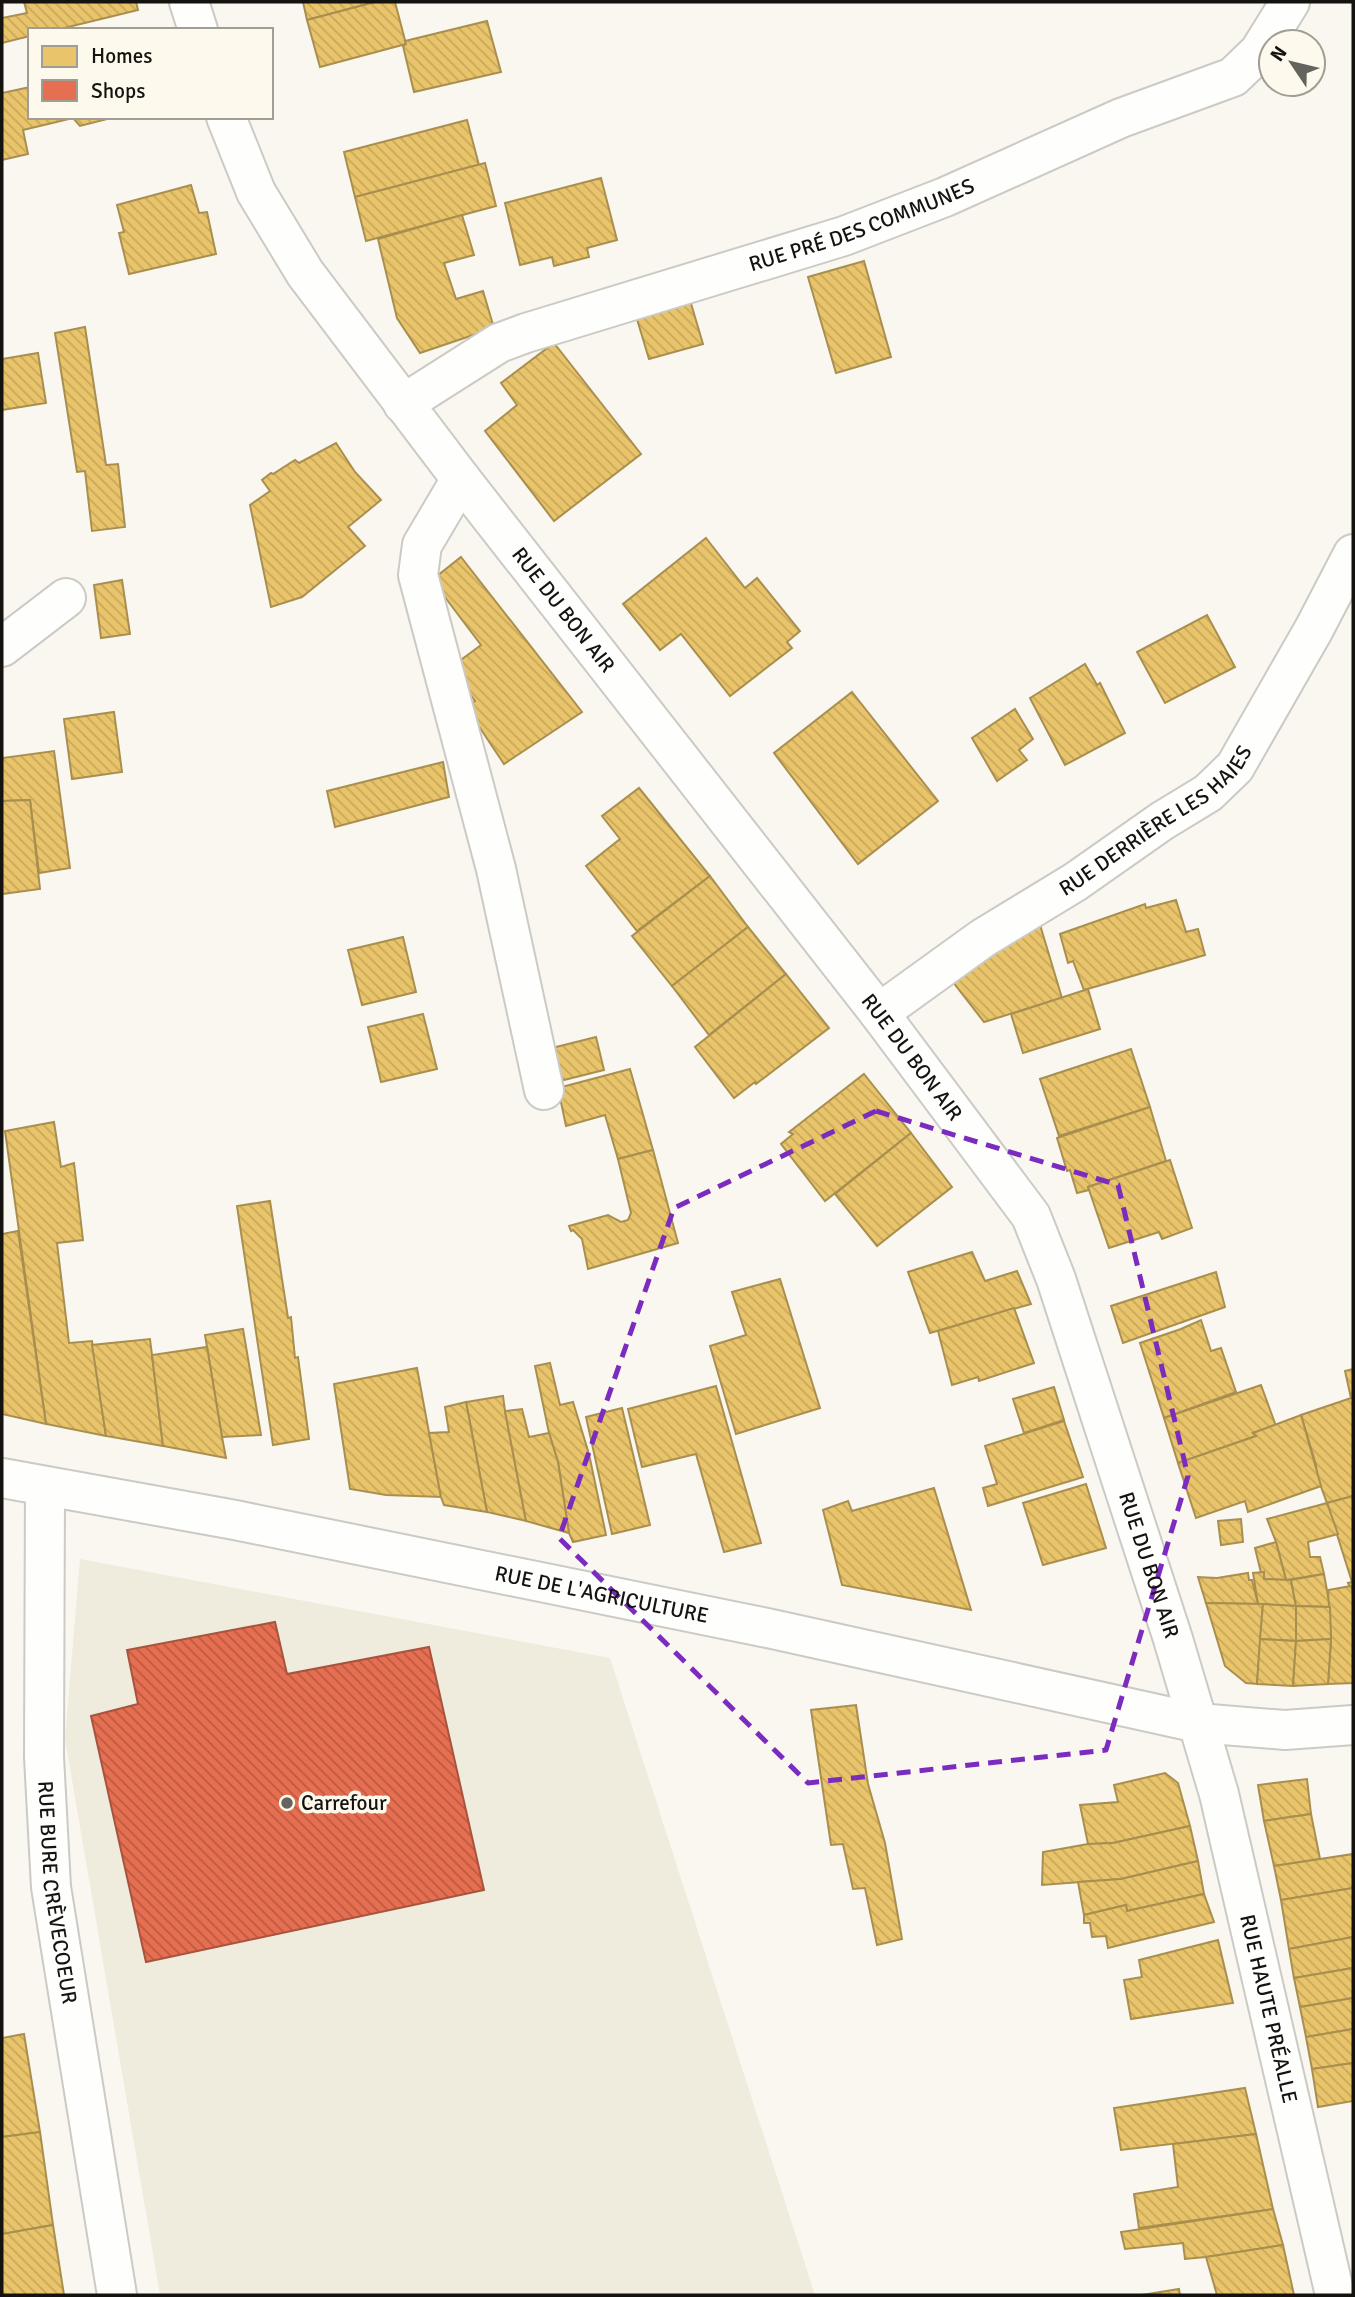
<svg xmlns="http://www.w3.org/2000/svg" width="1355" height="2297" viewBox="0 0 1355 2297" font-family="Signika,sans-serif">
	<style>
		.built { fill: #efebdd }
		.homes { fill: url(#homes-back-hatch); stroke: #a98f4f; stroke-width: 2 }
		.shops { fill: url(#shops-back-hatch); stroke: #a8533d; stroke-width: 2 }
		.lines { fill: none; stroke-linecap: round; stroke-linejoin: round }
		.minor-casing { stroke: #cbcac5; stroke-width: 42 }
		.minor { stroke: #fefefd; stroke-width: 38 }
		.marked { fill: none; stroke: #7b2cbf; stroke-width: 5; stroke-dasharray: 14 9; stroke-linejoin: round }
		.poi-dot { fill: #64635e; stroke: #fdf9ed; stroke-width: 2.5 }
		.labels { text-anchor: middle; stroke-width: 7; stroke-linejoin: round; paint-order: stroke }
		.street-label { font-size: 21px; fill: #14130f; stroke: #fdf9ed }
		.poi-label { font-size: 21px; fill: #14130f; stroke: #fdf9ed; text-anchor: start }
	</style>
	<defs>
		<pattern id="homes-back-hatch" width="6" height="6" patternUnits="userSpaceOnUse" patternTransform="scale(1.75)"><rect width="6" height="6" fill="#e9c46a"/><path d="M-1 5l2 2M0 0l6 6M5-1l2 2" fill="none" stroke="#c7a85b"/></pattern>
		<pattern id="shops-back-hatch" width="6" height="6" patternUnits="userSpaceOnUse" patternTransform="scale(1.75)"><rect width="6" height="6" fill="#e76f51"/><path d="M-1 5l2 2M0 0l6 6M5-1l2 2" fill="none" stroke="#ba5a42"/></pattern>
	</defs>
	<rect width="100%" height="100%" fill="#faf7f0"/>
	<polygon class="built" points="80,1559 610,1658 815,2295 160,2295 65,1739"/>
	<g class="homes">
		<polygon points="24,2 136,2 138,10 56,30 30,30 30,36 2,43 2,18 27,13"/>
		<polygon points="303,2 375,2 307,20"/>
		<polygon points="375,2 395,2 406,44 320,67 307,20"/>
		<polygon points="487,21 501,72 414,92 403,46 406,44 405,41"/>
		<polygon points="30,87 30,117 115,117 80,126 73,118 23,130 28,154 2,160 2,93"/>
		<polygon points="467,120 479,165 355,197 344,152"/>
		<polygon points="485,163 496,206 366,241 355,197"/>
		<polygon points="601,178 617,240 587,248 589,257 554,266 552,257 520,265 505,203"/>
		<polygon points="191,185 199,213 207,212 216,254 129,274 119,233 124,232 117,205"/>
		<polygon points="462,215 474,255 444,263 456,299 483,291 494,328 420,353 397,318 378,239"/>
		<polygon points="864,261 891,357 836,373 808,277"/>
		<polygon points="687,290 703,344 649,359 633,306"/>
		<polygon points="85,327 106,465 118,464 125,527 92,531 85,471 77,472 55,333"/>
		<polygon points="554,343 641,454 554,521 485,431 517,405 501,383"/>
		<polygon points="38,353 46,403 2,410 2,359"/>
		<polygon points="336,443 355,472 381,500 348,527 365,546 302,597 271,607 250,505 270,491 262,480 271,473 273,474 295,460 299,463"/>
		<polygon points="706,538 745,588 757,578 800,631 787,642 792,648 730,696 681,634 660,650 623,604"/>
		<polygon points="461,557 582,712 504,764 466,707 475,701 450,668 481,645 432,580"/>
		<polygon points="122,580 130,634 101,638 94,585"/>
		<polygon points="1207,615 1235,667 1165,703 1137,652"/>
		<polygon points="1085,664 1097,685 1100,683 1125,733 1065,765 1030,698"/>
		<polygon points="852,692 938,801 858,864 774,753"/>
		<polygon points="1015,709 1033,739 1019,750 1027,760 997,781 972,738"/>
		<polygon points="114,712 122,772 72,779 64,719"/>
		<polygon points="54,751 70,868 39,873 30,800 2,801 2,758"/>
		<polygon points="443,762 449,797 335,827 327,791"/>
		<polygon points="639,788 710,876 637,931 586,866 620,839 602,816"/>
		<polygon points="30,800 40,889 2,894 2,801"/>
		<polygon points="710,876 748,927 672,986 632,936"/>
		<polygon points="1176,900 1186,932 1198,929 1205,955 1084,990 1073,961 1068,963 1060,934 1145,904 1146,908"/>
		<polygon points="1038,918 1062,998 984,1022 946,973"/>
		<polygon points="748,927 786,974 709,1035 672,986"/>
		<polygon points="403,937 416,992 362,1005 348,950"/>
		<polygon points="786,974 829,1028 756,1084 755,1082 734,1098 695,1047"/>
		<polygon points="1088,989 1100,1029 1023,1053 1011,1014"/>
		<polygon points="423,1014 437,1069 381,1082 368,1027"/>
		<polygon points="596,1037 604,1070 560,1081 552,1048"/>
		<polygon points="1131,1049 1150,1107 1059,1136 1040,1079"/>
		<polygon points="630,1069 653,1150 618,1159 605,1115 566,1126 558,1088"/>
		<polygon points="864,1074 911,1133 825,1201 781,1144 793,1134 789,1132"/>
		<polygon points="1150,1107 1166,1161 1088,1187 1089,1190 1077,1193 1070,1170 1067,1171 1057,1138"/>
		<polygon points="54,1122 61,1167 74,1163 83,1240 57,1243 69,1343 92,1341 106,1436 46,1424 5,1131"/>
		<polygon points="911,1133 952,1187 877,1246 835,1194"/>
		<polygon points="653,1150 678,1243 588,1269 582,1239 573,1230 571,1231 569,1226 608,1215 621,1222 628,1220 631,1213 618,1159"/>
		<polygon points="1170,1160 1192,1228 1162,1239 1159,1232 1109,1248 1088,1187"/>
		<polygon points="270,1201 288,1318 291,1317 295,1358 298,1357 309,1439 273,1445 237,1206"/>
		<polygon points="18,1231 46,1424 2,1414 2,1234"/>
		<polygon points="972,1252 985,1281 1017,1271 1031,1304 930,1333 908,1272"/>
		<polygon points="1216,1272 1225,1307 1123,1343 1111,1306"/>
		<polygon points="780,1279 820,1408 736,1434 710,1346 746,1335 732,1292"/>
		<polygon points="1014,1308 1034,1363 979,1381 978,1377 952,1385 938,1331"/>
		<polygon points="1201,1320 1211,1351 1221,1348 1236,1392 1164,1418 1140,1343 1181,1329"/>
		<polygon points="243,1329 261,1435 222,1437 205,1335"/>
		<polygon points="150,1339 152,1355 163,1446 106,1436 92,1345"/>
		<polygon points="207,1347 222,1437 226,1458 163,1446 152,1355"/>
		<polygon points="550,1363 560,1405 573,1402 589,1454 606,1535 573,1542 569,1533 558,1462 549,1433 535,1366"/>
		<polygon points="417,1368 441,1497 386,1495 350,1489 334,1384"/>
		<polygon points="1353,1369 1353,1398 1351,1398 1345,1371"/>
		<polygon points="1261,1385 1276,1426 1253,1433 1256,1436 1178,1463 1164,1418"/>
		<polygon points="716,1386 761,1543 724,1552 696,1454 642,1467 628,1409"/>
		<polygon points="1054,1387 1064,1420 1024,1433 1013,1399"/>
		<polygon points="503,1396 505,1411 526,1521 487,1512 466,1402"/>
		<polygon points="1351,1398 1353,1398 1353,1496 1327,1503 1317,1476 1316,1465 1301,1415"/>
		<polygon points="466,1402 487,1512 444,1505 441,1497 429,1433 449,1432 445,1407"/>
		<polygon points="622,1408 650,1525 612,1534 586,1417"/>
		<polygon points="522,1409 529,1437 549,1433 558,1462 569,1533 526,1521 505,1411"/>
		<polygon points="1301,1415 1321,1486 1248,1512 1245,1501 1196,1518 1178,1463 1256,1436 1253,1433"/>
		<polygon points="1064,1421 1083,1477 988,1506 983,1488 997,1484 985,1446"/>
		<polygon points="1086,1484 1106,1548 1043,1565 1023,1503"/>
		<polygon points="934,1488 971,1610 842,1585 823,1510 848,1501 852,1511"/>
		<polygon points="1353,1496 1353,1593 1348,1583 1352,1582 1327,1503"/>
		<polygon points="1327,1503 1338,1534 1308,1542 1310,1557 1320,1557 1324,1574 1286,1580 1276,1542 1267,1519"/>
		<polygon points="1241,1519 1243,1542 1221,1545 1218,1521"/>
		<polygon points="1276,1542 1286,1580 1264,1579 1264,1572 1261,1573 1255,1548"/>
		<polygon points="1264,1572 1264,1579 1291,1580 1296,1606 1258,1604 1253,1573"/>
		<polygon points="1248,1573 1249,1580 1252,1580 1258,1604 1206,1603 1198,1577 1217,1578"/>
		<polygon points="1324,1574 1330,1607 1296,1606 1291,1580"/>
		<polygon points="1351,1586 1353,1593 1353,1683 1328,1684 1331,1639 1328,1590"/>
		<polygon points="1206,1603 1263,1604 1257,1684 1246,1683 1225,1666"/>
		<polygon points="1263,1604 1296,1606 1296,1641 1260,1639"/>
		<polygon points="1296,1606 1330,1607 1331,1639 1296,1641"/>
		<polygon points="1260,1639 1296,1641 1293,1686 1257,1684"/>
		<polygon points="1331,1639 1328,1684 1293,1686 1296,1641"/>
		<polygon points="856,1705 868,1784 885,1843 902,1939 877,1945 865,1888 853,1889 843,1844 831,1845 811,1710"/>
		<polygon points="1165,1773 1178,1783 1190,1826 1113,1843 1088,1844 1080,1805 1118,1802 1114,1785"/>
		<polygon points="1307,1779 1311,1814 1264,1821 1258,1785"/>
		<polygon points="1311,1814 1320,1859 1274,1866 1264,1821"/>
		<polygon points="1190,1826 1198,1861 1121,1879 1042,1885 1043,1852 1088,1844 1113,1843"/>
		<polygon points="1353,1854 1353,1888 1281,1900 1274,1866"/>
		<polygon points="1198,1861 1204,1894 1127,1911 1126,1905 1084,1915 1078,1882 1121,1879"/>
		<polygon points="1353,1888 1353,1937 1289,1949 1281,1900"/>
		<polygon points="1204,1894 1214,1922 1108,1948 1106,1936 1092,1937 1090,1923 1084,1923 1084,1915 1126,1905 1127,1911"/>
		<polygon points="1353,1937 1353,1968 1294,1978 1289,1949"/>
		<polygon points="1218,1940 1233,2003 1131,2019 1124,1980 1142,1977 1139,1960"/>
		<polygon points="1353,1968 1353,1998 1300,2007 1294,1978"/>
		<polygon points="1353,1998 1353,2029 1306,2037 1300,2007"/>
		<polygon points="1353,2029 1353,2063 1312,2069 1306,2037"/>
		<polygon points="24,2034 40,2132 2,2137 2,2038"/>
		<polygon points="1353,2063 1353,2101 1318,2107 1312,2069"/>
		<polygon points="1245,2088 1256,2134 1121,2150 1114,2108"/>
		<polygon points="40,2132 53,2225 2,2234 2,2137"/>
		<polygon points="1256,2134 1273,2209 1139,2228 1134,2194 1178,2187 1173,2144"/>
		<polygon points="1273,2209 1283,2245 1206,2257 1185,2259 1183,2243 1125,2249 1121,2232"/>
		<polygon points="53,2225 64,2295 2,2295 2,2234"/>
		<polygon points="1283,2245 1294,2295 1217,2295 1206,2257"/>
		<polygon points="1179,2289 1180,2295 1142,2295"/>
	</g>
	<polygon class="shops" points="275,1622 287,1674 429,1647 484,1890 146,1962 91,1716 138,1704 127,1650"/>
	<g class="lines">
		<g class="minor-casing">
			<g id="minor">
				<polyline points="189,2 198,30"/>
				<path id="s1" d="M 226,117 L 256,192 L 305,273 L 461,479 L 879,1013 L 1031,1216 L 1056,1279 L 1173,1639 L 1219,1794 L 1335,2295"/>
				<path id="s2" d="M 403,404 L 499,343 L 526,333 L 844,236 L 945,197 L 1121,118 L 1233,77 L 1259,52 L 1290,2"/>
				<polyline points="461,479 422,545 418,575 496,869 544,1090"/>
				<polyline points="2,647 66,598"/>
				<path id="s3" d="M 879,1013 L 983,938 L 1075,882 L 1162,821 L 1208,793 L 1235,767 L 1314,629 L 1353,554"/>
				<path id="s4" d="M 2,1478 L 235,1520 L 772,1629 L 1198,1723 L 1285,1730 L 1353,1725"/>
				<path id="s5" d="M 45,1487 L 44,1757 L 51,1887 L 117,2295"/>
			</g>
		</g>
		<use href="#minor" class="minor"/>
	</g>
	<path class="marked" d="M 876,1111 L 1118,1185 L 1188,1476 L 1106,1750 L 808,1783 L 559,1538 L 674,1208 Z"/>
	<circle class="poi-dot" cx="287" cy="1803" r="7"/>
	<g class="labels">
		<g class="street-label">
			<text dy="7" stroke="none"><textPath href="#s2" startOffset="495">RUE PRÉ DES COMMUNES</textPath></text>
			<text dy="7" stroke="none"><textPath href="#s1" startOffset="600">RUE DU BON AIR</textPath></text>
			<text dy="7" stroke="none"><textPath href="#s3" startOffset="338">RUE DERRIÈRE LES HAIES</textPath></text>
			<text dy="7" stroke="none"><textPath href="#s1" startOffset="1167">RUE DU BON AIR</textPath></text>
			<text dy="7" stroke="none"><textPath href="#s1" startOffset="1734">RUE DU BON AIR</textPath></text>
			<text dy="7" stroke="none"><textPath href="#s4" startOffset="611">RUE DE L'AGRICULTURE</textPath></text>
			<text dy="7" stroke="none"><textPath href="#s5" startOffset="406">RUE BURE CRÈVECOEUR</textPath></text>
			<text dy="7" stroke="none"><textPath href="#s1" startOffset="2194">RUE HAUTE PRÉALLE</textPath></text>
		</g>
		<g class="poi-label">
			<text x="301" y="1810">Carrefour</text>
		</g>
	</g>
	<rect width="1355" height="2297" fill="none" stroke="#14130f" stroke-width="7"/>
	<rect x="28" y="28" width="245" height="91" fill="#fdf9ed" stroke="#a09d94" stroke-width="2"/>
	<rect x="42" y="46" width="35" height="21" fill="#e9c46a" stroke="#a09d94" stroke-width="2"/>
	<text x="91" y="63" font-size="21" fill="#14130f">Homes</text>
	<rect x="42" y="80" width="35" height="21" fill="#e76f51" stroke="#a09d94" stroke-width="2"/>
	<text x="91" y="98" font-size="21" fill="#14130f">Shops</text>
	<g transform="translate(1292 63) rotate(305)"><circle r="33" fill="#fdf9ed" stroke="#a09d94" stroke-width="2"/>
	<path d="M0-5L12 26L0 18L-12 26Z" fill="#64635e"/>
	<text y="-10" font-size="19" font-weight="bold" text-anchor="middle" fill="#14130f">N</text>
	</g>
</svg>
